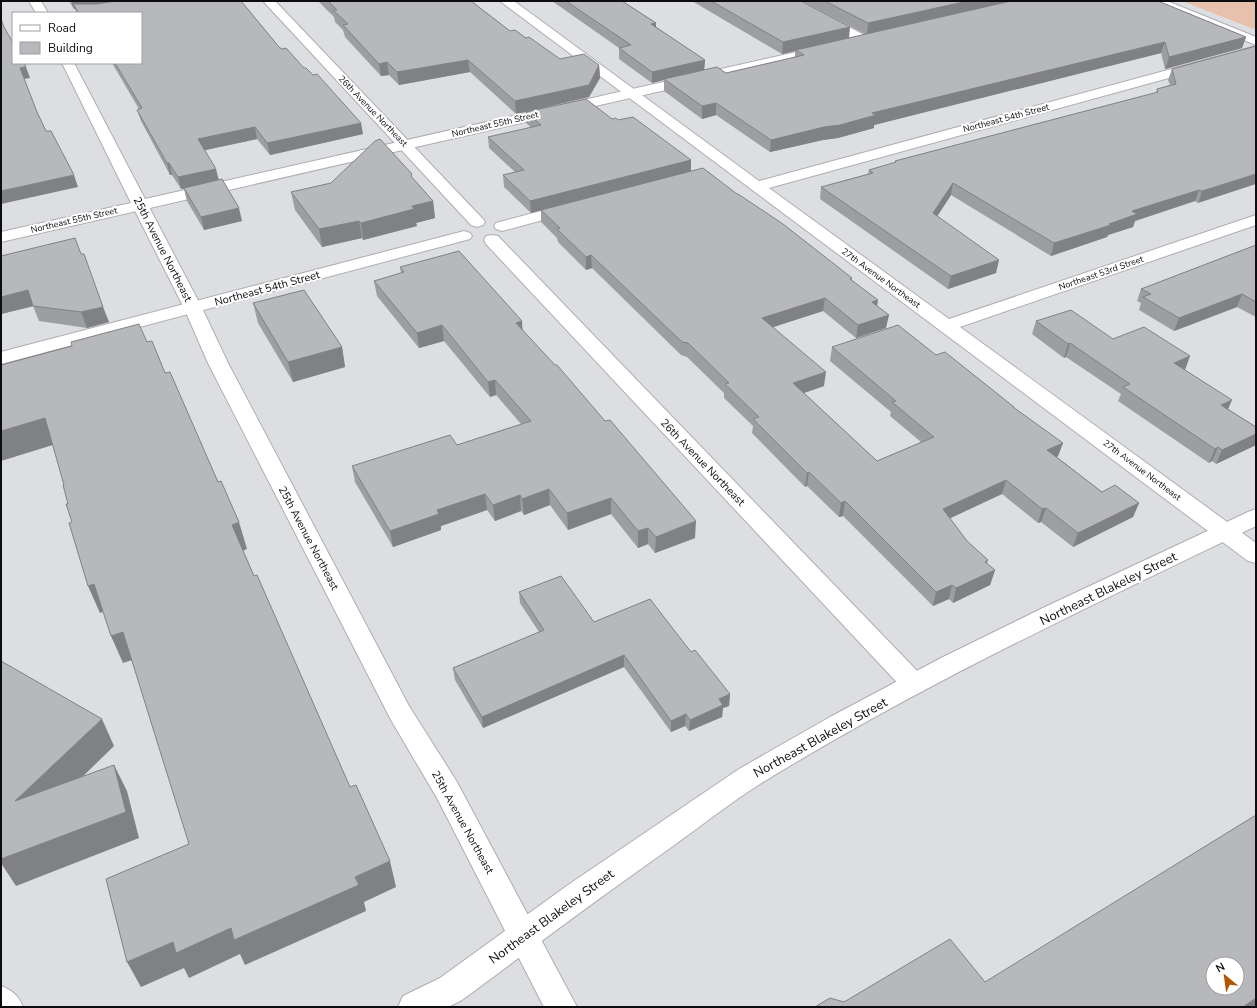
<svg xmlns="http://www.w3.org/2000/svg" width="1257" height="1008" viewBox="0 0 1257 1008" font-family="'Nunito Sans',sans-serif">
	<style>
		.green { fill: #e7c1ac }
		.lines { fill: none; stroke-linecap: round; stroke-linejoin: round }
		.street-casing { stroke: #adaeb2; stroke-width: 2 }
		.secondary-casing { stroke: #adaeb2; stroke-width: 2 }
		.primary-casing { stroke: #adaeb2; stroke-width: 2 }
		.street { fill: #fff; fill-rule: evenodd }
		.secondary { fill: #fff; fill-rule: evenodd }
		.primary { fill: #fff; fill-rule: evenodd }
		.wall { fill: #9d9ea2 }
		.shaded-wall { fill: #808184 }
		.building { fill: #b7b8bc; stroke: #808184; fill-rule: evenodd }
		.labels { text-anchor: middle; stroke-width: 4; stroke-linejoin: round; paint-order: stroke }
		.far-street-label { font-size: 9px; fill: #0d0d0f; stroke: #fff }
		.street-label { font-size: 11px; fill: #0d0d0f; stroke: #fff }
		.near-street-label { font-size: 13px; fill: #0d0d0f; stroke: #fff }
	</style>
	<rect width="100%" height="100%" fill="#dddee2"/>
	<polygon class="green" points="1182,1 1256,1 1256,30"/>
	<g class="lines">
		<g class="street-casing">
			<g id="street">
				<polygon points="263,1 275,1 483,219 485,222 483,225 477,227 471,225"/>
				<polygon points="500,1 514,1 759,181 1256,46 1256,54 769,188 949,319 1256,215 1256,225 960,327 1256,543 1256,563 1248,561"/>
				<polygon points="784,1 799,1 868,37 870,40 868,43 860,43 786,3"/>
				<polygon points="1151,1 1167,1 1256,37 1256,45 1153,3"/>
				<polygon points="570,203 576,205 578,208 576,211 502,231 496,229 494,226 496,223"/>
				<polygon points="464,231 470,233 472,236 470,239 1,364 1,352"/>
				<polygon points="492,235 498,236 923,677 927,684 923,691 914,694 905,691 486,244 484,240 486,236"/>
			</g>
		</g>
		<g class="secondary-casing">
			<g id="secondary">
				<polygon points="29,1 41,1 48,13 36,13"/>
				<polygon points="823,46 827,47 829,50 827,53 1,242 1,232 131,203 62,63 74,63 145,199"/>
				<path d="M 1256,509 L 1256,526 C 1088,607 919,686 760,784 C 730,803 702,825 673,846 C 602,896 532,948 462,1000 L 448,1007 L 398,1007 L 403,996 L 440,978 L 568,885 L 739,769 L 830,717 L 943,657 L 1047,606 L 1248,512 Z"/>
				<path d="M 1,986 C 13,991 18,995 23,1007 L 1,1007 Z"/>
			</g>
		</g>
		<g class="primary-casing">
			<polygon id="primary" points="140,200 146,202 148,205 202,308 228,363 409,706 457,782 577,1007 544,1007 437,798 391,720 208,363 184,308 132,205 134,202"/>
		</g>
		<use href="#street" class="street"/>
		<use href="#secondary" class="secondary"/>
		<use href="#primary" class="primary"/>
	</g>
	<g class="wall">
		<polygon points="69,1 241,1 279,47 363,134 270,155 257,139 205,150 219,180 242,221 204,230 187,201 184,189 181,189 172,175 170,175 141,121 137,110 139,109 112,63 141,63 141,13 76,13 75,9 74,9"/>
		<polygon points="318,1 471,1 510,31 526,38 560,59 599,65 600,78 589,97 516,114 470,72 399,85 389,75 381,76 345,37 343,30 335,22 334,17"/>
		<polygon points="552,1 622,1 656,23 656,27 705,60 704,70 726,73 795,57 795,51 782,54 692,1 801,1 849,38 865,34 802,1 1158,1 1246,37 1242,48 1165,69 1161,53 874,125 874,128 838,138 823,140 770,152 716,115 702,119 664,91 664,80 652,83 619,59 619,48"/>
		<polygon points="1256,46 1198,203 1195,201 1135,221 1133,227 1108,235 1107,237 1051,256 951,195 937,216 996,273 948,289 820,199 821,187 868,174 869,170 895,163 895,161 1156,93 1157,89 1170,85 1168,80 1172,69"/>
		<polygon points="526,112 618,120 691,160 691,171 737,194 852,278 852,281 877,306 886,328 856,338 823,311 773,327 824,386 804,393 877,461 921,442 890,416 891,412 830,361 832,347 936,355 1014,407 1014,408 1063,443 1058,456 1057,457 1102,492 1139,503 1133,517 1073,547 1041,522 1038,523 1002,494 950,518 967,541 988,560 987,564 995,570 990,585 953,603 949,599 933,606 843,516 839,517 807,486 805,487 752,433 753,426 724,398 724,393 687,357 681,355 592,268 586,270 558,242 557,238 541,222 541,210 531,213 504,187 503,175 515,172 489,148 488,137 532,128 526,123"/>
		<polygon points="412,178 433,201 435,218 416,223 417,226 363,240 362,238 322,247 295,210 291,192"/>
		<polygon points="1256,245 1256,317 1237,307 1174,331 1139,310 1141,303 1137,301 1141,289"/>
		<polygon points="1,254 2,256 81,254 109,322 87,328 39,321 33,306 1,314"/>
		<polygon points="400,267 523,331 695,538 655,553 648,544 638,548 611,514 568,530 550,505 524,515 521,511 495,521 487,510 441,526 441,530 393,547 355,482 352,466 457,445 521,424 496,395 490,397 444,341 419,348 377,296 374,281 401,273"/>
		<polygon points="253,303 342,347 345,367 293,382 258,323"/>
		<polygon points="1036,321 1113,339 1185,370 1228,409 1256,427 1256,445 1216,464 1212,461 1209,463 1118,401 1121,394 1066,357 1064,358 1032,334"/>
		<polygon points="519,592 594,622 691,652 730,694 729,706 723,708 722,717 689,731 685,726 671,732 624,667 483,728 455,680 453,668 539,632 520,603"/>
	</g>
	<g class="shaded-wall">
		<polygon points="71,1 121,1 76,9 73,4 75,9 74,9"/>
		<polygon points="968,1 1015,1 867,35 868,23"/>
		<polygon points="656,23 656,34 651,24"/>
		<polygon points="850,27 849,39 796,50 795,51 782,54 783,42"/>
		<polygon points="1246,37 1242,48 1165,69 1169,57"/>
		<polygon points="1165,42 1161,53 874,125 874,128 838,138 823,140 770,152 771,140 824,127 872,113"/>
		<polygon points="468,60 470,72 399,85 397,72"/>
		<polygon points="705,60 704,71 664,79 664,80 652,83 652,72"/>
		<polygon points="387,62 389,75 381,76 379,64"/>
		<polygon points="599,65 600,78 589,97 516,114 515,101"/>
		<polygon points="26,67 30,78 24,79 20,68"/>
		<polygon points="716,103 716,115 702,119 702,106"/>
		<polygon points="361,123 363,134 270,155 267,143"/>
		<polygon points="255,127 257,139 201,151 198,139"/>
		<polygon points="691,160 691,172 531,213 530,201"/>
		<polygon points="167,163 169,163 172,175 170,175"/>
		<polygon points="216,169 219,181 181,189 178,177"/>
		<polygon points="1256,174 1256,184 1198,203 1202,191"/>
		<polygon points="74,175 78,187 1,204 1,191"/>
		<polygon points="953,183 951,195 931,226 933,213"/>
		<polygon points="1199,190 1195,201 1135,221 1133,227 1108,235 1107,237 1051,256 1054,243 1109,224 1132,211"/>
		<polygon points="433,201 435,218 416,223 417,226 363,240 361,223 412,206"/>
		<polygon points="239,208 242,221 204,230 201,217"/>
		<polygon points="359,221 362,238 322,247 319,229"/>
		<polygon points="591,255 592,268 586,270 586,257"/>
		<polygon points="999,260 996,273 948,289 951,276"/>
		<polygon points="28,290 34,306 1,314 1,297"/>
		<polygon points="1242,294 1237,307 1174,331 1179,318"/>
		<polygon points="825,298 823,311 761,331 762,318"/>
		<polygon points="878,300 876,314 872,302"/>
		<polygon points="103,307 109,322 87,328 81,312"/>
		<polygon points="889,315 886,328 856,338 858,325"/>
		<polygon points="522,321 523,336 516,323"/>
		<polygon points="442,325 444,341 419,348 417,333"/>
		<polygon points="1070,343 1066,357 1064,358 1068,344"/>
		<polygon points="342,347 345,367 293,382 288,362"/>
		<polygon points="1190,356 1185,370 1174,363"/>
		<polygon points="826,372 824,386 792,397 793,383"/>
		<polygon points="495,380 496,395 490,397 488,382"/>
		<polygon points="1232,400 1226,414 1221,405"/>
		<polygon points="45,418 56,444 1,461 1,431"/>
		<polygon points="1256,434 1256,445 1216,464 1222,450"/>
		<polygon points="1063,443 1058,456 1043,464 1047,450"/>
		<polygon points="1218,447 1212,461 1209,463 1215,449"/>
		<polygon points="809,472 807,486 805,487 807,473"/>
		<polygon points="1006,480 1002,494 940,523 943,509"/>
		<polygon points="549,489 550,505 524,515 522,499"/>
		<polygon points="485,494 487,510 441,526 441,530 393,547 390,531 437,510"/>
		<polygon points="520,495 521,511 495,521 493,505"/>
		<polygon points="611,498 611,514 568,530 567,513"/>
		<polygon points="845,501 843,516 839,517 841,503"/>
		<polygon points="1139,503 1133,517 1073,547 1078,533"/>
		<polygon points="1046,508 1041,522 1038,523 1042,509"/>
		<polygon points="696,521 695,538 655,553 656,537"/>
		<polygon points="239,522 247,549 240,552 232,525"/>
		<polygon points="648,528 648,544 638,548 638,531"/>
		<polygon points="995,570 990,585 953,603 956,588"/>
		<polygon points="94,584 106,611 100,613 88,586"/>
		<polygon points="952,585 949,599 933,606 936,592"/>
		<polygon points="123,632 135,659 123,663 111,636"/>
		<polygon points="624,655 624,667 483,728 482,717"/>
		<polygon points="730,694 729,706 723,708 722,717 689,731 690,720 719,699"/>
		<polygon points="686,714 685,726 671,732 671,721"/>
		<polygon points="102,719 114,746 30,828 15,801"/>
		<polygon points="114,765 127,791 139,838 16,886 1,863 1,859"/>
		<polygon points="390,861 396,887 364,902 366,911 245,965 240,954 189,978 184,968 141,987 127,962 173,942 231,928 355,877"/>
		<polygon points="1256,998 1256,1007 1243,1007"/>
	</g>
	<g class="building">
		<polygon points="116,1 241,1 279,47 282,49 286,48 304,68 306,68 313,75 317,74 361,123 267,143 255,127 198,139 216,169 178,177 169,163 167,163 137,110 142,108 115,63 141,63 141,13 79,13 73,4 97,4"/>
		<polygon points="328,1 471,1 510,31 515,30 526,38 529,37 560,59 584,54 599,65 589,85 515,101 468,60 397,72 387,62 379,64 343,25 348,24 333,10 337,10"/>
		<polygon points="566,1 622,1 656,23 651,24 705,60 652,72 619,48 631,45"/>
		<polygon points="711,1 801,1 850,27 783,42"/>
		<polygon points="825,1 968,1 868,23"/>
		<polygon points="1011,1 1158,1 1246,37 1169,57 1165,42 872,113 876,115 840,125 824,127 771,140 716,103 702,106 664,79 717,67 726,73 804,55 796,50"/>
		<polygon points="1,19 4,27 13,43 13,63 24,63 26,67 20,68 37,112 46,131 51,131 74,175 1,191"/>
		<polygon points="1256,46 1256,174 1202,191 1199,190 1132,211 1137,214 1109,224 1111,225 1054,243 953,183 933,213 999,260 951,276 821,187 873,173 869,170 896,162 895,161 1158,92 1157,89 1176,84 1172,69"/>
		<polygon points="586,99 612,119 616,118 618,120 633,117 691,160 530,201 503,175 524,170 488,137 541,125 526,112"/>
		<polygon points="380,139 412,174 411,176 433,201 412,206 414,209 361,223 359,221 319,229 291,192 331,183 375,141"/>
		<polygon points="703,168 737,194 738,194 783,224 852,278 850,279 878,300 872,302 889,315 858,325 825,298 762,318 826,372 793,383 877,461 934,437 892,402 896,401 832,347 898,325 936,355 945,352 1014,407 1013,407 1063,443 1047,450 1102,492 1115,485 1139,503 1078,533 1046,508 1042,509 1006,480 943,509 967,541 988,560 985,562 995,570 956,588 952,585 936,592 845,501 841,503 809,472 807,473 753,419 759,417 725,384 729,383 688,343 682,342 591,255 586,257 557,229 560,228 541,210"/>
		<polygon points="222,179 239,208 201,217 184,188"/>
		<polygon points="75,238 81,254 84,254 103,307 81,312 33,306 28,290 1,297 1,256"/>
		<polygon points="1256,245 1256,302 1242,294 1179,318 1143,297 1151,294 1141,289"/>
		<polygon points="459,251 522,321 516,323 555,365 557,365 605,421 610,420 696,521 656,537 648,528 638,531 611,498 567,513 549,489 522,499 520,495 493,505 485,494 437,510 439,514 390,531 352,466 450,435 457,445 531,421 495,380 488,382 442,325 417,333 374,281 404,272 400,267"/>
		<polygon points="304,290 342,347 288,362 253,303"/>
		<polygon points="1071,310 1113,339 1144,327 1190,356 1174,363 1232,400 1221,405 1256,427 1256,434 1222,450 1218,447 1215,449 1123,387 1130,384 1070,343 1068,344 1036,321"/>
		<polygon points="139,324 147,342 152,341 165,373 170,372 218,482 221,481 239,522 232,525 254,576 257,575 350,787 356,785 390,861 355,877 359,885 234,940 231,928 176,953 173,942 127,962 106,879 189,844 123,632 111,636 94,584 88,586 69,523 72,522 66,504 68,504 63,485 64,485 45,418 1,431 1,365 72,346 71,342"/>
		<polygon points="561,576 594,622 650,599 691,652 695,650 730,694 719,699 723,705 690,720 686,714 671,721 624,655 482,717 453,668 544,630 519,592"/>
		<polygon points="1,661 102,719 15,801 114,765 126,812 1,859"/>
		<path d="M 1256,815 L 1256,998 L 1243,1007 L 815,1007 L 830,998 L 844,1002 L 950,939 L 985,982 ZM 1213,964 L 1237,964 L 1237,988 L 1213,988 Z"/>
	</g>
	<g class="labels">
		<g class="far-street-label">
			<text transform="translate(373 111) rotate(46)" y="3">26th Avenue Northeast</text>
			<text transform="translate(1006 118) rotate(-15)" y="3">Northeast 54th Street</text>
			<text transform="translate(495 124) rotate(-13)" y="3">Northeast 55th Street</text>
			<text transform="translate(74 220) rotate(-13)" y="3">Northeast 55th Street</text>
			<text transform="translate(1101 273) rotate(-19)" y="3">Northeast 53rd Street</text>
			<text transform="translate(881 278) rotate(36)" y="3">27th Avenue Northeast</text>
			<text transform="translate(1142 470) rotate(37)" y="3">27th Avenue Northeast</text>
		</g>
		<g class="street-label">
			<text transform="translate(163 249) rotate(63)" y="4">25th Avenue Northeast</text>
			<text transform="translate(267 288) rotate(-15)" y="4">Northeast 54th Street</text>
			<text transform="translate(703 462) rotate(46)" y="4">26th Avenue Northeast</text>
			<text transform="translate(309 538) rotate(62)" y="4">25th Avenue Northeast</text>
			<text transform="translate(463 822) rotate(61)" y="4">25th Avenue Northeast</text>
		</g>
		<g class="near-street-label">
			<text transform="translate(1108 588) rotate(-26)" y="5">Northeast Blakeley Street</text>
			<text transform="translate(820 737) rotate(-29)" y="5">Northeast Blakeley Street</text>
			<text transform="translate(551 916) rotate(-36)" y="5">Northeast Blakeley Street</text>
		</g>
	</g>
	<rect width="1257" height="1008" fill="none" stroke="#0d0d0f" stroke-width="4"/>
	<rect x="12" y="12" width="130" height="52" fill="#ffffff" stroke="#9e9e9f"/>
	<rect x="20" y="25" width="20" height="6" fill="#ffffff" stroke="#9e9e9f"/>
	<text x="48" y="32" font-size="12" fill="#0d0d0f">Road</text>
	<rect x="20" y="42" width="20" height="12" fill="#b7b8bc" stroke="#9e9e9f"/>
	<text x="48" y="52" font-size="12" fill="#0d0d0f">Building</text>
	<g transform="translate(1225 976) rotate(331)"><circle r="19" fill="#ffffff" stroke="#9e9e9f"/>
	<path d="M0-3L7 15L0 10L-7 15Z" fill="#b35501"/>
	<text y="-6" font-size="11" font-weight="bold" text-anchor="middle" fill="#0d0d0f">N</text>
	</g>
</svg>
